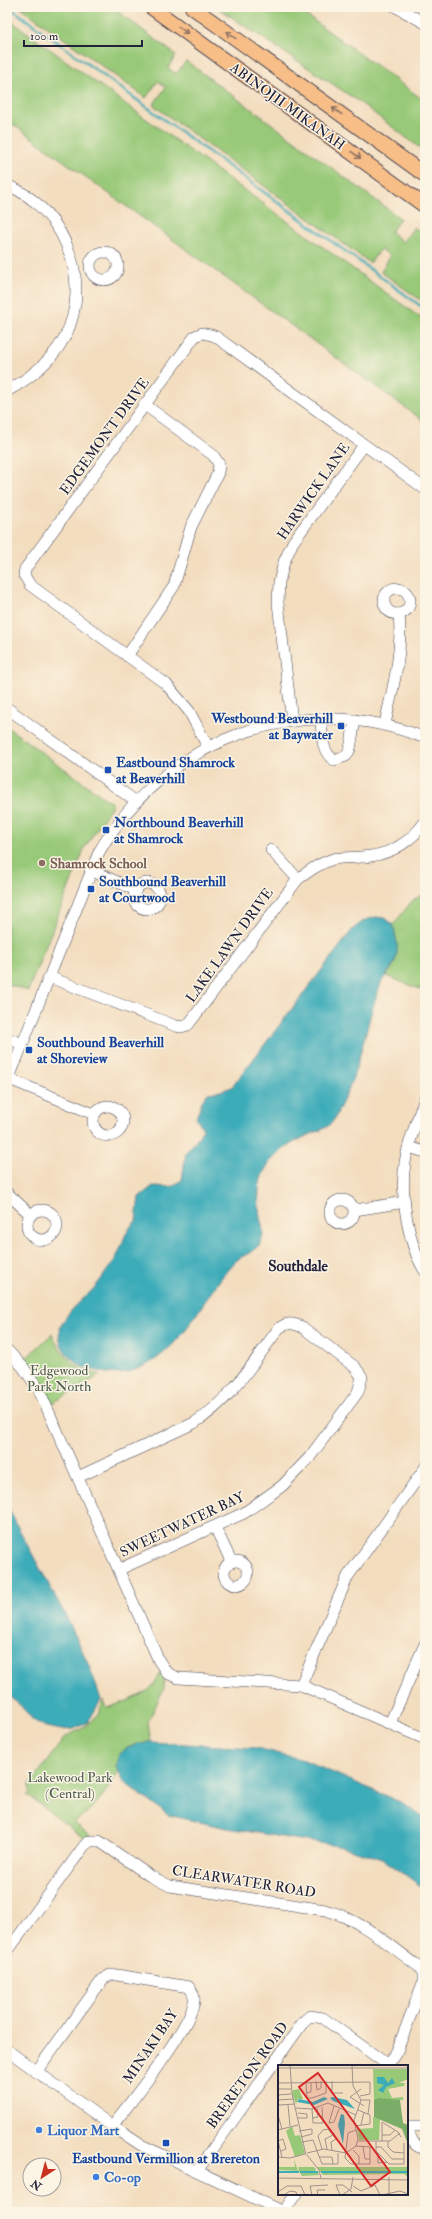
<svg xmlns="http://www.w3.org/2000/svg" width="432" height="2219" viewBox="0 0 432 2219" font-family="'IM FELL Double Pica',serif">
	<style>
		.green { fill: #98c978; stroke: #5d765a }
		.water { fill: #3dacb9; stroke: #30677a }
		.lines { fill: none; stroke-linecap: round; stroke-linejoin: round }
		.stream { stroke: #3dacb9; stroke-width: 2.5 }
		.minor-casing { stroke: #413e4f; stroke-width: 12 }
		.major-casing { stroke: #413e4f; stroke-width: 16 }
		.minor { stroke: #fff; stroke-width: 11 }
		.major { stroke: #f7be88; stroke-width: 14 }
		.oneway { stroke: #8c7062 }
		.transit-dot { fill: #1a4fb4; stroke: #fcf5e5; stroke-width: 1.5 }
		.education-dot { fill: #8d6e63; stroke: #fcf5e5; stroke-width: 1.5 }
		.shop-dot { fill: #3f7fe0; stroke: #fcf5e5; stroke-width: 1.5 }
		.labels { text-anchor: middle; stroke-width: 3; stroke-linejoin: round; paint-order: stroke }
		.street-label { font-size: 14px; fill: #22223b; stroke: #fcf5e5 }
		.transit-label { font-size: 14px; font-weight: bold; fill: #164399; stroke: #fcf5e5; text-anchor: start }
		.education-label { font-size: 14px; font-weight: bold; fill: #785e54; stroke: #fcf5e5; text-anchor: start }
		.park-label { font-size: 14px; fill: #4b5c50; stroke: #fcf5e5 }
		.shop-label { font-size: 14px; font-weight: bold; fill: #366cbe; stroke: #fcf5e5; text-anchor: start }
		.neighbourhood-label { font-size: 15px; font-weight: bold; fill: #22223b; stroke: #fcf5e5 }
		.inset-river { fill: none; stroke: #3dacb9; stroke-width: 2 }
		.inset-road { fill: none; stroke: #9f928a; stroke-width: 1 }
		.view { fill: #d62828; fill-opacity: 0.15; stroke: #d62828; stroke-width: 2 }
		.inset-edge { fill: none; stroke: #22223b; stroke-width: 2 }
	</style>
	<rect width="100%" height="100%" fill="#fcf5e5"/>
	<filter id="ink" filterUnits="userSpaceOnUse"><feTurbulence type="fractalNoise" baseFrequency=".025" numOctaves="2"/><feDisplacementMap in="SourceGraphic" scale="8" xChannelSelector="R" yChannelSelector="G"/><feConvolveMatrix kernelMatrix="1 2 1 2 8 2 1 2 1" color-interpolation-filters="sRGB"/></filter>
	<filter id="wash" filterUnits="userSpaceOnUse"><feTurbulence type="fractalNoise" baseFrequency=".012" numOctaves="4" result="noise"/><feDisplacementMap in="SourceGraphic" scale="16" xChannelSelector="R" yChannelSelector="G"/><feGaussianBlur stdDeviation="0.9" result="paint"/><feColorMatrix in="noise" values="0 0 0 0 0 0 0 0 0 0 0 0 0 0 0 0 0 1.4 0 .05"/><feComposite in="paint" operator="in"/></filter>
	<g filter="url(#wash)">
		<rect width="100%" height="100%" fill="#f3ddbf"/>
		<g class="green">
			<polygon points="20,7 112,7 176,55 168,68 176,74 186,61 400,218 391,232 403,242 414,227 425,236 425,303 381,272 390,256 381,249 370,263 153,105 166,87 158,81 146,98"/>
			<polygon points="216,7 295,7 425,101 425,152 358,101"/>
			<polygon points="7,18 425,321 425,422 7,120"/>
			<polygon points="7,727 113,804 85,847 28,991 7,984"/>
			<path d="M 425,893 L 425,991 L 386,976 C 400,961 398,944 393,925 L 412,901 Z"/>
			<path d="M 52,1334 C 62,1355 76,1371 100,1375 L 51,1404 L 23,1361 Z"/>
			<path d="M 161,1673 L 164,1676 L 164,1688 L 148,1722 L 151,1742 C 134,1743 111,1750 118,1772 C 106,1794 94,1808 74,1823 L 91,1836 L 85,1839 L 27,1795 L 30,1792 L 30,1784 L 65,1737 L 83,1728 L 99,1714 L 103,1700 L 107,1708 C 123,1702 156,1694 158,1675 Z"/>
		</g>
		<g class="water">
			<path d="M 376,917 L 384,918 L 393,925 C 395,934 398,943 397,952 C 396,967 386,972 381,983 C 365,1024 361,1069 340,1107 C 338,1112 336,1117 333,1121 C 327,1129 318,1131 309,1135 C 293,1142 275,1152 266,1168 C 257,1182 258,1201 260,1218 C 262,1224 264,1231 262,1238 C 259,1253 243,1253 234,1263 C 199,1300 183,1356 129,1372 C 115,1376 99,1372 86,1368 C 78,1366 73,1360 67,1354 C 44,1326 78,1306 95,1287 C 102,1279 107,1270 114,1261 C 123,1248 123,1231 136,1221 L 139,1197 L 153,1186 L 171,1187 L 182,1180 L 186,1152 L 196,1141 L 203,1129 L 196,1118 L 202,1101 L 208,1093 L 221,1091 L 232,1087 L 353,929 L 365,920 Z"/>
			<path d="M 7,1505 C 38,1570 80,1631 101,1700 L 88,1722 L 74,1729 L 62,1730 L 46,1727 L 33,1720 L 20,1705 L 7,1695 Z"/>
			<polygon points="151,1742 257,1748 304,1760 400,1802 425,1818 425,1889 383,1859 343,1847 227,1828 168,1815 125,1783 116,1767 119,1755 124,1750 139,1743"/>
		</g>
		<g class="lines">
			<polyline class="stream" points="9,7 425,309"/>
		</g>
	</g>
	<g filter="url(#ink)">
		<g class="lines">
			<g class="minor-casing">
				<g id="minor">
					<polyline points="396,7 425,23"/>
					<path d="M 7,185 C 69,210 97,293 58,348 C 44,367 27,380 7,391"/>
					<circle cx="104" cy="266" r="14"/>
					<circle cx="397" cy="601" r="13"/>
					<polyline points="127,656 174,586 191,527 218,473 219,464 213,455 145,405"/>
					<polyline points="7,708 135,801"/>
					<path d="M 321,719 C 322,733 321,752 334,760 L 346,756 L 350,749 L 355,720"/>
					<polyline points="292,721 278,603 279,582 284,562 293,542 364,445"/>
					<path d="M 385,724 C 393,686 403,653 399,614"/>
					<polyline points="208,747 189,711 166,684 30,585 24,575 25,569 195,336 202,333 215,336 425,489"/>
					<polyline points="271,850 298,879"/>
					<polyline points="90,870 136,890"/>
					<circle cx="147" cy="896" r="13"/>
					<path d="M 49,977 L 176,1026 L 181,1027 L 188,1025 L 298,879 C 309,871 320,863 333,859 C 346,857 359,858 371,856 C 393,853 412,840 425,822"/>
					<polyline points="7,1038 23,1044"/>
					<polyline points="9,1079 94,1114"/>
					<path d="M 7,1083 L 99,852 C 165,738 302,688 425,738"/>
					<path d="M 425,1098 C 418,1119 408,1141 405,1163 C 400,1194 408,1245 425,1271"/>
					<circle cx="108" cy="1121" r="15"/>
					<polyline points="409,1147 425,1152"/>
					<polyline points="7,1193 31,1215"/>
					<circle cx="342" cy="1212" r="12"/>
					<polyline points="355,1210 405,1202"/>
					<circle cx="42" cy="1225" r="15"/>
					<polyline points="7,1350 23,1367 39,1390 159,1661 167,1673 178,1678 301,1685 425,1739"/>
					<path d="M 78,1477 L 194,1423 C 231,1400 253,1363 279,1328 C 288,1322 293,1323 302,1327 L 355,1367 L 362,1377 L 358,1392 L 309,1458 L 282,1486 L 244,1513 L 120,1569"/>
					<polyline points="215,1527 231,1561"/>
					<circle cx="236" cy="1573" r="12"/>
					<polyline points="301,1685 348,1576 425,1468"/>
					<polyline points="390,1723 425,1644"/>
					<path d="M 7,1952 L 84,1846 L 90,1841 L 99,1841 L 150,1876 L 170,1886 L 325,1910 C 360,1919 388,1944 418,1966 L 423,1972 L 423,1983 L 397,2051 L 387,2066"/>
					<polyline points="7,2050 112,2126 141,2145 284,2212"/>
					<path d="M 36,2072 L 103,1979 L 110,1975 L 117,1975 L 189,1987 C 192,1991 195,1996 194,2001 C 192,2026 130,2103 112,2126"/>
					<polyline points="407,2126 425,2126"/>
					<path d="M 407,2128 C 411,2138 413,2148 425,2148"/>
					<polyline points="197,2171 304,2021 310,2016 323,2018 388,2065"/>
					<polyline points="283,2212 296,2194"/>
				</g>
			</g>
			<g class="major-casing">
				<g id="major">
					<polyline points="151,7 425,206"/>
					<polyline points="192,7 425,175"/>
				</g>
			</g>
			<use href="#minor" class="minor"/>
			<use href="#major" class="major"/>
		</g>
		<defs><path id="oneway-shaft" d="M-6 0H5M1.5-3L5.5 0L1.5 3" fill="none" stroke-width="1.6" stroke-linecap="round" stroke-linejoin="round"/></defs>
		<g class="oneway">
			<use href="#oneway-shaft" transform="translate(183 30) rotate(36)"/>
			<use href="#oneway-shaft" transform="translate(231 35) rotate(-144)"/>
			<use href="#oneway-shaft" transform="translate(337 111) rotate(-144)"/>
			<use href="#oneway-shaft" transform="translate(356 155) rotate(36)"/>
		</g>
	</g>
	<g class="transit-dot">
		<rect x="337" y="722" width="8" height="8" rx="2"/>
		<rect x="104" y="766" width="8" height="8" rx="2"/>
		<rect x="102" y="826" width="8" height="8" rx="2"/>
		<rect x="87" y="885" width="8" height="8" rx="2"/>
		<rect x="25" y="1046" width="8" height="8" rx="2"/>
		<rect x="162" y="2139" width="8" height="8" rx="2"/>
	</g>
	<circle class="education-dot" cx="42" cy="863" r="4"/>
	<g class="shop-dot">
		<circle cx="39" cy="2130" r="4"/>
		<circle cx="96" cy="2177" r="4"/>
	</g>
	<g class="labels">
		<g class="street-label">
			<text transform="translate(288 106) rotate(36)" y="5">ABINOJII MIKANAH</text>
			<text transform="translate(104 436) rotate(-54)" y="5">EDGEMONT DRIVE</text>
			<text transform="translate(313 491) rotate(-55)" y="5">HARWICK LANE</text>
			<text transform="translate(229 945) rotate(-54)" y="5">LAKE LAWN DRIVE</text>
			<text transform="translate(182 1524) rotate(-25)" y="5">SWEETWATER BAY</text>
			<text transform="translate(244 1881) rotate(9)" y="5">CLEARWATER ROAD</text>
			<text transform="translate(150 2046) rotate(-56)" y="5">MINAKI BAY</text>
			<text transform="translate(247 2075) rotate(-54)" y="5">BRERETON ROAD</text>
		</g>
		<g class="transit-label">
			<text x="333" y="723" text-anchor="end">Westbound Beaverhill<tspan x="333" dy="16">at Baywater</tspan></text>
			<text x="116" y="767">Eastbound Shamrock<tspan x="116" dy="16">at Beaverhill</tspan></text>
			<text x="114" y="827">Northbound Beaverhill<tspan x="114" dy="16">at Shamrock</tspan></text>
			<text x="99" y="886">Southbound Beaverhill<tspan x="99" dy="16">at Courtwood</tspan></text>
			<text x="37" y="1047">Southbound Beaverhill<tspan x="37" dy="16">at Shoreview</tspan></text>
			<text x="166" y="2163" text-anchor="middle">Eastbound Vermillion at Brereton</text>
		</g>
		<g class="education-label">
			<text x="50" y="868">Shamrock School</text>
		</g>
		<g class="park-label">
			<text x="59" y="1375">Edgewood<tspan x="59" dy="16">Park North</tspan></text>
			<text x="70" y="1782">Lakewood Park<tspan x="70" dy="16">(Central)</tspan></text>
		</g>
		<g class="shop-label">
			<text x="47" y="2135">Liquor Mart</text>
			<text x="104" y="2182">Co-op</text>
		</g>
		<g class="neighbourhood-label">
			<text x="298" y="1271">Southdale</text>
		</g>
	</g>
	<g transform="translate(278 2065)">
		<rect width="130" height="130" fill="#f3ddbf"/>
		<path d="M 95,4 L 130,4 L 130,14 L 121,18 L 127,18 L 126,21 L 110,24 L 114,33 L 125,32 L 125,35 L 96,35 ZM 21,24 L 25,34 L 20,34 L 18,39 L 14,29 L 15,25 ZM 95,52 L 102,53 L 101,75 L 81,75 L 79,64 L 95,63 ZM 14,61 L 17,71 L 22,70 L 27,88 L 17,92 L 8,66 ZM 16,94 L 20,106 L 0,105 L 0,102 L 17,102 ZM 20,102 L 36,102 L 38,104 L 37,106 L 40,106 L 41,110 L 24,111 L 22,108 L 30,107 L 21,107 ZM 39,102 L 130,102 L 130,107 L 42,107 ZM 43,107 L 130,108 L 130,112 L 126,109 L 45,110 Z" fill="#98c978"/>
		<path d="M 101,33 L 122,35 L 125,58 L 130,60 L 130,79 L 124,64 L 96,52 L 96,35 Z" fill="#7aad68"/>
		<path d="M 99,12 L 106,12 L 110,18 L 114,13 L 117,18 L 108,22 L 105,28 L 100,25 L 106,20 L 99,18 ZM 46,32 L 50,34 L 36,40 L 19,37 L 21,34 L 35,37 ZM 55,32 L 69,35 L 77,44 L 55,36 L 52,33 ZM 63,49 L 66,50 L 67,58 L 65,79 L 60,60 Z" fill="#3dacb9"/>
		<path class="inset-river" d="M 0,107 L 21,107M 22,107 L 40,107M 43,107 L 130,107"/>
		<path class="inset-road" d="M 12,0 L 14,29 L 28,90M 0,3 L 130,3M 38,16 L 39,25 L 43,23 L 43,16M 54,16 L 54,28 L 65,28M 0,18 L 92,17 L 92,29 L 82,31M 28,18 L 29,33 L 34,33 L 48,28 L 48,16M 0,24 L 13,24M 83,24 L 72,32 L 86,41M 28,28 L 33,27 L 33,17M 0,30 L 13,29M 0,35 L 15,34M 83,35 L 92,35 L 90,49M 0,38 L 1,40 L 17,39M 10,40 L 12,61M 56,41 L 51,58 L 56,57 L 61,44M 18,43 L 34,44 L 50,38 L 78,50M 34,44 L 35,58 L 45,58 L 44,42M 20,48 L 29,49 L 29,53 L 20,53M 0,50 L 4,64M 35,53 L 40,52 L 39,43M 83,60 L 86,47M 77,61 L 92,59 L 92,50 L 80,45M 0,65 L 20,60M 78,65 L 70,68 L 67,93 L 73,99 L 92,99 L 92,82 L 78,81M 21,66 L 34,64 L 34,69 L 23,72M 104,70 L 112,70 L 117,65M 80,76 L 112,76 L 122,68M 98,76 L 98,86 L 111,99 L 126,99 L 126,78M 104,76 L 104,57 L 120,67 L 123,72M 110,76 L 110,82 L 115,87 L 126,88M 24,77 L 35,75 L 44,99 L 60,99 L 60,88M 85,82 L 87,94 L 92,94M 98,82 L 103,82 L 114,94 L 126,94M 44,84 L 40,71 L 45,65 L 50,64 L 58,74 L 53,77 L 54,86M 49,84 L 47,74 L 57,69M 75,85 L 81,91 L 81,99M 3,86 L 8,84 L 5,74 L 0,76 L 4,92M 29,88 L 46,84 L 68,88 L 78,81 L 80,74 L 76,55 L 83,35 L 75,21 L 74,0M 100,88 L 100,98 L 109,97M 29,90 L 41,105 L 43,113M 0,92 L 12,93 L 27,89M 41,92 L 54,92 L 55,99M 111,112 L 111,130M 0,113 L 130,115M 75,121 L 83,126 L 97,120 L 102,130M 0,127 L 9,121 L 23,121 L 27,130M 6,130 L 12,126 L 18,127 L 19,130M 34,130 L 32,121 L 50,120M 40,130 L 39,125 L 47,125M 62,130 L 58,120 L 65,120 L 74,127M 64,130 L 73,124 L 75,112M 104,130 L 122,126 L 130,129"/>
		<path class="view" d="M 40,8 L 112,107 L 93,121 L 21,22 Z"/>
		<rect width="130" height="130" class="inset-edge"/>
	</g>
	<rect width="432" height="2219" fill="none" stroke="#fcf5e5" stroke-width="24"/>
	<g transform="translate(42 2177) rotate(216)"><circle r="19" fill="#fcf5e5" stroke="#a5a1a1"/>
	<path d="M0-3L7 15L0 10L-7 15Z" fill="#c8321e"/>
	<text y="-6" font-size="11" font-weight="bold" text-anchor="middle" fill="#22223b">N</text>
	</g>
	<path d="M24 40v6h118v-6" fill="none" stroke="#22223b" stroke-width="2"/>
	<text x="30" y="40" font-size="12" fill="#22223b" stroke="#fcf5e5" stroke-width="3" paint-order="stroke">100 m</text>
</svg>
